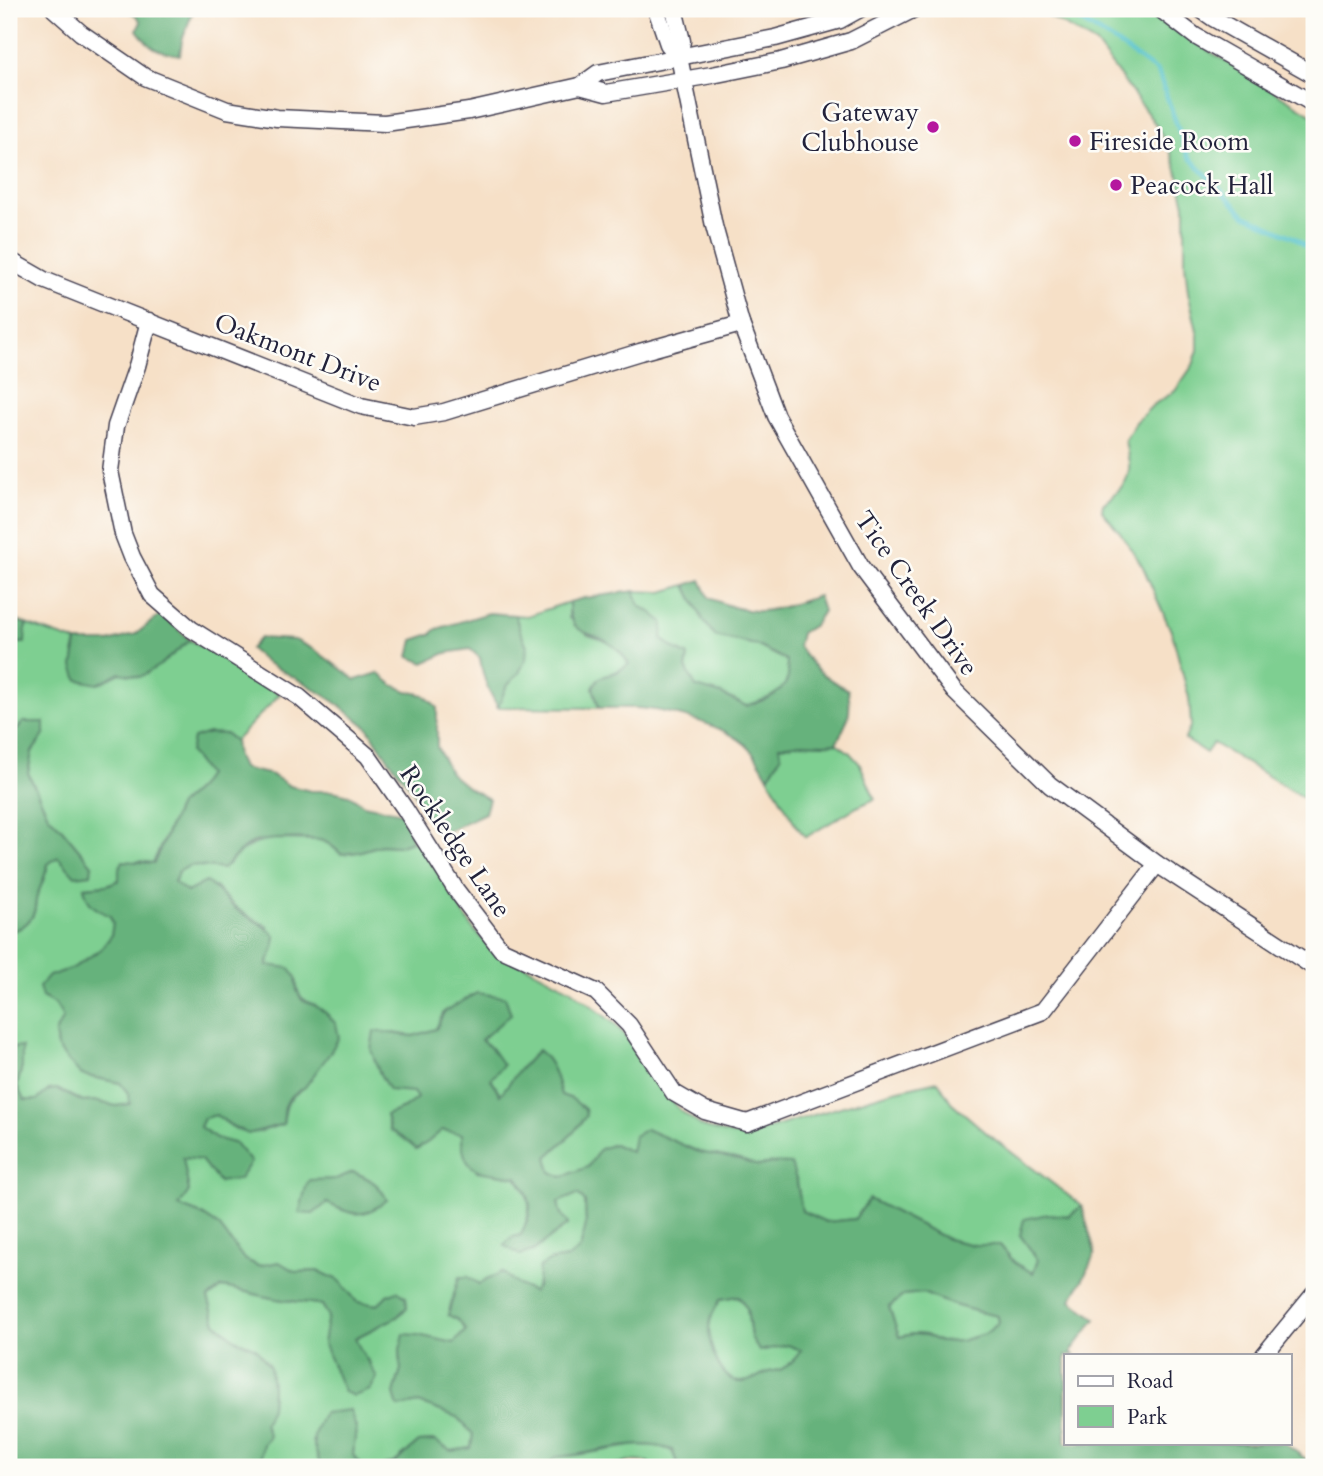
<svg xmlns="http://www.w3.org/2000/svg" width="1323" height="1476" viewBox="0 0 1323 1476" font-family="Cardo,serif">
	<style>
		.green { fill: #7ecf91; stroke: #507866; stroke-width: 2; fill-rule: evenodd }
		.forest { fill: #66b27b; stroke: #446a5b; stroke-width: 2; fill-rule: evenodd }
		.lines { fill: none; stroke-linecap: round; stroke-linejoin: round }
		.stream { stroke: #56c3cc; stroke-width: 4.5 }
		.minor-casing { stroke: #423e50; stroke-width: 19 }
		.minor { stroke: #fff; stroke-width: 16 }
		.poi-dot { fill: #b5179e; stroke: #fdfcf7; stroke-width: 2.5 }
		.labels { text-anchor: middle; stroke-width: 5; stroke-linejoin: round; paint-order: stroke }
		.poi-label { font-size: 26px; fill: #22223b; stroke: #fdfcf7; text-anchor: start }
		.street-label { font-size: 26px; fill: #22223b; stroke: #fdfcf7 }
	</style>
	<rect width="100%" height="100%" fill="#fdfcf7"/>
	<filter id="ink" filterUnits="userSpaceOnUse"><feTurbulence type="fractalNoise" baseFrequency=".0143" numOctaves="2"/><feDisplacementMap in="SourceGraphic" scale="14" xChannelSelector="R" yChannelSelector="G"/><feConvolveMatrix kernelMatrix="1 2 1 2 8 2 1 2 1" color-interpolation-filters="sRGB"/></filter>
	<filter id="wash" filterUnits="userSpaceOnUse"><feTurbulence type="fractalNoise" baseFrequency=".00686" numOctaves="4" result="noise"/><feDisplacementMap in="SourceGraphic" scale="28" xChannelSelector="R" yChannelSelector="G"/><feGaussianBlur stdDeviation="1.57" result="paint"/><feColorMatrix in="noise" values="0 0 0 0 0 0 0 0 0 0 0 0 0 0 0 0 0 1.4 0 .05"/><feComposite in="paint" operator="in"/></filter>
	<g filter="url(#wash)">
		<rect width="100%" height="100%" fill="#f6e0c7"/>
		<g class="green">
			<path d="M 1037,9 L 1151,9 L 1177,31 L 1314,116 L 1314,805 C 1281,783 1247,764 1213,743 L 1206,753 L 1185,739 L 1191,724 L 1189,698 L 1172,633 L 1143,567 L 1120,532 L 1102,511 L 1103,504 C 1117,492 1131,483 1129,463 C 1128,455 1126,448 1125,440 L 1136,422 L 1153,405 L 1175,391 L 1193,365 L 1198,350 L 1198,335 L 1188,292 L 1185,264 L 1185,205 L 1177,170 L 1170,151 L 1156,125 L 1096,44 Z"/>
			<path d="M 686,585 L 703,620 L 715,636 L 756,645 L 787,660 C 787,666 789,672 788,678 C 784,695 761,701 746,706 L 721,694 L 695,687 L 686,668 L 688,656 L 671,646 L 662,638 L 652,613 L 640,606 L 634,591 L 662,592 Z"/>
			<path d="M 569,602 L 569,618 L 588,635 L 607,641 L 620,651 L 629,664 C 615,674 602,674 593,687 L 599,708 L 498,707 L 506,687 L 519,673 L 527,646 L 520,631 L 515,615 L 527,616 Z"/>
			<path d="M 26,624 L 77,642 L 74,653 L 98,684 L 120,673 L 160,665 L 190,640 L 229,661 L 280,694 L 235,741 L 226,734 L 190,752 L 207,775 L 198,788 L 179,805 L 153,863 L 139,861 L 119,870 L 119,880 L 107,885 L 84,887 C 88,905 95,908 110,916 L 113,923 L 111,936 L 101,949 L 73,968 L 49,976 L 42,997 L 55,1004 L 64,1017 L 55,1033 L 57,1047 L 69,1062 L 82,1075 L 120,1083 L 128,1093 L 130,1104 L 116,1106 L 94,1101 L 83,1102 L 57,1089 L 49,1090 L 37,1100 L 23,1100 L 17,1086 L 22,1067 L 21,1048 L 9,1048 L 9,932 C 18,931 31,922 34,913 C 36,907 35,901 37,896 C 41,885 46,875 48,864 L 58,857 L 70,869 L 92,865 L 62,829 L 48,815 L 28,773 L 32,752 L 44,735 L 12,735 L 9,752 L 9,642 L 24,643 Z"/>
			<polygon points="802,743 824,744 836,743 849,752 860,764 875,799 857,807 806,837 797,827 768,777 781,756 779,746"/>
			<path d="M 273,839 L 319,840 L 328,843 L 341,854 L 358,852 L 381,845 L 397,846 L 412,841 L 420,844 L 474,930 L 490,947 L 570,989 L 615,1024 L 633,1045 L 666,1095 L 681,1111 L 703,1127 L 733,1135 L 754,1133 L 890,1092 L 938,1081 L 951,1102 L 989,1135 L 1082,1206 L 1069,1216 L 1048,1214 L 1020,1235 L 1038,1260 L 1033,1273 L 1014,1262 L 1000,1245 L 974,1245 L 947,1239 L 869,1199 L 855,1219 L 826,1222 L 802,1212 L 797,1182 L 772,1163 L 759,1166 L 736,1159 L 699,1152 L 646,1129 L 631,1152 L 614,1144 L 600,1149 L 588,1167 L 562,1177 L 551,1172 L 547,1157 L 573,1133 L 572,1099 L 561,1095 C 556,1077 553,1062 538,1050 L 520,1069 L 501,1095 L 491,1079 L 491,1048 L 481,1040 L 477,993 L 444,1012 L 436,1029 L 413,1036 L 394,1033 L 413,1092 L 418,1098 L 404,1108 L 386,1115 L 390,1130 L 404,1138 L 416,1149 L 428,1142 L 442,1130 L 462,1134 L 462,1145 L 477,1171 L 516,1177 C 533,1199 532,1212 521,1235 L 511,1238 L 533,1251 L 568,1224 L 560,1212 L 558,1202 L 578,1193 L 585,1202 L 586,1226 L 580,1249 L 568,1258 L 549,1261 L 533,1292 L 518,1285 L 502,1272 L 479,1284 L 468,1277 L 458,1320 L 466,1330 L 454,1343 L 400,1349 L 401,1369 L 394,1393 L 398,1407 L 419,1403 L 457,1417 L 473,1434 L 471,1448 L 451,1451 L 435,1441 L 419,1442 L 395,1462 L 382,1467 L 363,1467 L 353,1455 L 356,1428 L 349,1410 L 312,1441 L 321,1467 L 299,1467 L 297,1464 L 260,1462 L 264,1424 L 271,1407 L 272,1387 L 270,1367 L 256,1348 L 235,1339 L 216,1323 L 208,1298 L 222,1287 C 242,1290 262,1297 283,1300 C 296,1302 309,1302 322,1305 L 328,1315 C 325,1337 335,1371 344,1392 L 370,1363 L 360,1352 L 355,1338 L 397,1317 L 407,1308 L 406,1297 L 397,1292 L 387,1295 L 378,1305 L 357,1302 L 340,1281 L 319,1271 L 296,1272 L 279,1262 L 259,1266 L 244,1259 L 219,1226 L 202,1215 L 178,1206 L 189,1191 L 182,1158 L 201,1159 L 219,1182 L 236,1144 L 216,1138 L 200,1127 L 204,1118 L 216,1115 C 225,1122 239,1134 250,1133 C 261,1133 273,1127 283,1124 C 286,1103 287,1099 305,1087 L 316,1006 C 299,998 297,996 296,977 L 267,965 L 274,948 L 267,926 C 243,914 233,907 215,887 L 193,890 L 187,892 L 174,883 L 179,870 L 191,865 L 223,869 C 241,850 246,845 273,839 ZM 353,1172 C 369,1178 379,1183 387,1200 L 342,1210 L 327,1203 L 319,1181 L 336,1179 Z"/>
			<path d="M 923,1293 C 947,1304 972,1311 998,1316 L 999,1323 L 985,1334 L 960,1341 L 940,1342 L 926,1335 L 913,1334 L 899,1337 L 889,1308 L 904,1295 Z"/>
			<path d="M 738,1296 L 747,1308 L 751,1337 L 788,1345 L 802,1350 C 797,1357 790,1365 782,1369 C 777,1371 771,1371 766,1373 C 757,1376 750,1383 740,1382 C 720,1380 709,1347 709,1329 C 709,1317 715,1309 721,1299 Z"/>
			<polygon points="637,1445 659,1446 672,1451 679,1467 651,1467 648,1462 628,1461 612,1467 546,1467 556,1457 571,1456"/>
		</g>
		<g class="forest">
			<path d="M 125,9 L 194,9 L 182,40 L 180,55 C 157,52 151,49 137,30 L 141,22 L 137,16 Z"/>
			<path d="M 701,580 L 709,598 C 724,604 740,611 758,611 C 776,611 800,602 818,596 L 823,611 L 814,625 L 801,633 L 798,646 C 814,669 824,677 848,690 C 852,713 848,722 836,743 L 824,744 L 802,743 L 779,746 L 781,756 L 768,777 C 762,766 756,754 746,745 C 724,726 677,713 648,709 C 632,707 615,708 599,708 L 593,687 L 599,678 L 617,672 L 629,664 C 623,655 618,648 609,643 C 587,629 569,637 569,602 L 584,598 L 634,591 L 640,606 L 652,613 L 663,622 L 662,638 L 671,647 L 688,656 L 686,668 L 696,687 L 721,694 L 746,706 C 761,701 784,695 788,677 C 789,672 787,665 786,660 L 756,645 L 715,636 L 703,620 L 686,585 Z"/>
			<path d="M 489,613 L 515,615 L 520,631 L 527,646 L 526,659 L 519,673 L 506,687 L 498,707 C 488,690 483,679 480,658 L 470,649 L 446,653 L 424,663 L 409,657 L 413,640 L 431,634 L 437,629 Z"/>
			<polygon points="161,614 190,640 160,665 140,677 120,673 98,684 78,680 73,666 77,642 109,642 136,634"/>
			<polygon points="9,617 26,624 25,643 9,642"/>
			<polygon points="260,638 295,640 315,650 356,680 378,673 393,685 407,691 424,695 437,707 437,747 450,773 467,787 489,799 485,813 439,835 412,789 389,760 367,727 335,702 305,683 265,662 250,649"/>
			<path d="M 23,722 L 44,722 L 44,735 L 32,752 L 28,773 L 48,815 L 62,829 L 92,865 L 91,874 L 75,876 L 58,857 L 48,864 C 46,875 41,885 37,896 C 35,901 36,907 34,912 C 31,922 18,931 9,932 L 9,752 L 12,735 Z"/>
			<path d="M 209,733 L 226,734 L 235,741 L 237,757 L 242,768 L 272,775 L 290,786 L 311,791 L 333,791 L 349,795 L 364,805 L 403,813 L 412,841 L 397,846 L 381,845 L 358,852 L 341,854 C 336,849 330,844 323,841 C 312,837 263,838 252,843 C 241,848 231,861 223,869 L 191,865 L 179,871 L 174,882 L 187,892 L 206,882 C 217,888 223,898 232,906 C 246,918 263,922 275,936 L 274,948 L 267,965 L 289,968 L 296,977 L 297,991 L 302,1000 L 316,1006 L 326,1013 L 336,1024 L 339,1037 L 330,1053 L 305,1087 L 290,1097 L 285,1106 L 283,1124 L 248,1134 L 232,1126 L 216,1115 L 204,1118 L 200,1127 L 216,1138 L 236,1144 L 251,1162 L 239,1179 L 219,1182 L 201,1160 L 183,1158 L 189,1191 L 179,1206 L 202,1215 L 219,1226 L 244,1259 L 258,1266 L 279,1262 L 296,1272 L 319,1271 L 340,1281 L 357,1302 L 378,1305 L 387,1295 L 397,1291 L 406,1297 L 407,1307 L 397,1317 L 355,1338 C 361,1353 370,1363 377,1378 L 370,1390 L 354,1396 L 344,1392 L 323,1343 L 328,1315 L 322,1305 C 309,1302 296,1302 283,1300 C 262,1297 243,1290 222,1287 L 208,1298 L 216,1323 L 235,1339 L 256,1348 L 270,1367 L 272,1387 L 271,1408 L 264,1424 L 269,1436 L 263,1444 L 260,1462 L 279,1459 L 297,1464 L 299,1467 L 9,1467 L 9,1048 L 22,1047 L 22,1067 L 17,1086 L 24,1100 L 37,1100 L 49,1090 L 57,1089 L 83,1102 L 94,1101 L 116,1106 L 130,1104 L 128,1093 L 120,1083 L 82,1075 L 69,1062 L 57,1047 L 55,1033 L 63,1017 L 55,1004 L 42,997 L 39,987 L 49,976 L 73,968 L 101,949 L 111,936 L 113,923 L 110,916 C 94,908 87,905 84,887 L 107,885 L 119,880 L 119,869 L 123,861 L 154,863 L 179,805 L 198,788 L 207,775 L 190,752 L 193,738 Z"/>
			<path d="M 477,993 L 505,997 L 511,1014 L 481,1040 L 491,1048 L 503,1065 L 491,1079 L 500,1095 L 520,1069 L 538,1050 C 553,1062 556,1077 561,1095 L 572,1099 L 585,1109 L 586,1116 L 573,1133 L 547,1157 L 551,1172 L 562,1177 L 588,1167 L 600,1149 L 614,1144 L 631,1152 L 634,1136 L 646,1129 L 699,1152 L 736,1159 L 759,1166 L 772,1163 L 791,1164 L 797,1182 L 802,1211 L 826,1222 L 855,1219 L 869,1199 L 947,1239 L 974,1245 L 1000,1245 L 1014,1262 L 1033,1273 L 1038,1260 L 1020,1235 L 1024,1219 L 1048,1214 L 1069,1216 L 1082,1206 L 1095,1253 L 1084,1277 L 1071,1300 L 1096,1319 L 1071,1352 L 1074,1355 L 1066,1355 L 1066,1443 L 1284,1443 L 1314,1465 L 1314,1467 L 679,1467 L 672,1450 C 635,1437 594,1455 556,1457 L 546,1467 L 382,1467 L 396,1462 L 419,1442 L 435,1441 L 451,1451 L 471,1448 L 473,1434 L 457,1417 L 419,1403 L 398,1407 L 394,1394 L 401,1369 L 400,1349 L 404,1334 L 418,1335 L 454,1343 L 466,1330 L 458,1320 L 448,1315 L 459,1277 L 468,1277 L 479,1284 L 502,1272 L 518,1285 L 533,1292 L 538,1285 L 539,1268 L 549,1261 L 568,1258 L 580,1249 L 586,1225 L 585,1202 L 578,1194 L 558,1202 L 560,1212 L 568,1224 L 533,1251 L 520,1255 L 504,1245 L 511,1238 L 521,1235 C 533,1212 534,1199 517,1177 C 482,1170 462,1178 462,1134 L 442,1130 L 428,1142 L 416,1149 L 404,1139 L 390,1130 L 386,1115 L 404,1108 L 417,1098 L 413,1092 L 389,1090 L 380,1074 L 371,1050 L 374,1031 L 413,1036 L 436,1029 L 444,1012 ZM 923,1293 C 947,1304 971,1311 998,1316 L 999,1323 L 985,1334 L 960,1341 L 940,1342 L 926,1335 L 913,1334 L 899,1337 L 889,1307 L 904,1295 ZM 739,1296 L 747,1308 L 751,1337 L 759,1351 L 788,1345 L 801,1350 C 797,1357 789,1365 782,1369 C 777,1371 771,1371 766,1373 C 757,1376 750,1383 740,1382 C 720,1380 709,1347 709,1329 C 709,1318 715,1309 721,1299 Z"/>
			<path d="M 353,1172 C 369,1178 379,1184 387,1200 C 364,1219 353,1216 327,1203 L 313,1214 L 299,1213 L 306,1187 L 309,1180 L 336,1179 Z"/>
			<path d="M 350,1410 L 356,1428 L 353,1455 L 363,1467 L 321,1467 C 312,1438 309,1441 324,1413 Z"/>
		</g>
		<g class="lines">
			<polyline class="stream" points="1060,9 1112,40 1158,72 1188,156 1245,215 1295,238 1314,252"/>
		</g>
	</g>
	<g filter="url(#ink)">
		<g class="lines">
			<g class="minor-casing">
				<g id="minor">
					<polyline points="54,9 81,33 145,77 227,110 277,118 385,123 469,111 580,86 598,73 775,38 840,20 860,9"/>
					<polyline points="656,9 668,44 679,57 714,226 741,324 776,416 861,567 954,691 1050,785 1157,864 1314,967"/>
					<polyline points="674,9 682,41 679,57"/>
					<polyline points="1160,9 1195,36 1314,104"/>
					<polyline points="1200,9 1213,18 1314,75"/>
					<polyline points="580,86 606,93 712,75 781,61 851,41 914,9"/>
					<polyline points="9,260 44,280 99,302 361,406 414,417 444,412 640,352 741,324"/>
					<polyline points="149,321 137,366 116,426 110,471 123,534 132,557 152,595 191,629 299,697 368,756 405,809 456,890 501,949 596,992 629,1025 674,1093 705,1111 747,1123 1043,1011 1157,864"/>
					<polyline points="1264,1355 1314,1294"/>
				</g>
			</g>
			<use href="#minor" class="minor"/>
		</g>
	</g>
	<g class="poi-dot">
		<circle cx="933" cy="127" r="7"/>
		<circle cx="1075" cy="141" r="7"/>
		<circle cx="1116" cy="185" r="7"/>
	</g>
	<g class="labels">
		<g class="poi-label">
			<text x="919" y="121" text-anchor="end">Gateway<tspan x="919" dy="30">Clubhouse</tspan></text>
			<text x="1089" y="150">Fireside Room</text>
			<text x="1130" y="194">Peacock Hall</text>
		</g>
		<g class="street-label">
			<text transform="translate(298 352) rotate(21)" y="9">Oakmont Drive</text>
			<text transform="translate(917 593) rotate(55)" y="9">Tice Creek Drive</text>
			<text transform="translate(456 841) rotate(56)" y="9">Rockledge Lane</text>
		</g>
	</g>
	<rect width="1323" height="1476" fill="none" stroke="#fdfcf7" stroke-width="35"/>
	<rect x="1064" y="1354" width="228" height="91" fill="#fdfcf7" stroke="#a5a5ac" stroke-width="2"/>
	<rect x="1078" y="1376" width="35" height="10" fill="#ffffff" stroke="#a5a5ac" stroke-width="2"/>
	<text x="1127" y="1388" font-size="21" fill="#22223b">Road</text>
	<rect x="1078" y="1406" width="35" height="21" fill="#7ecf91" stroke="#a5a5ac" stroke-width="2"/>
	<text x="1127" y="1424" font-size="21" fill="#22223b">Park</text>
</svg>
